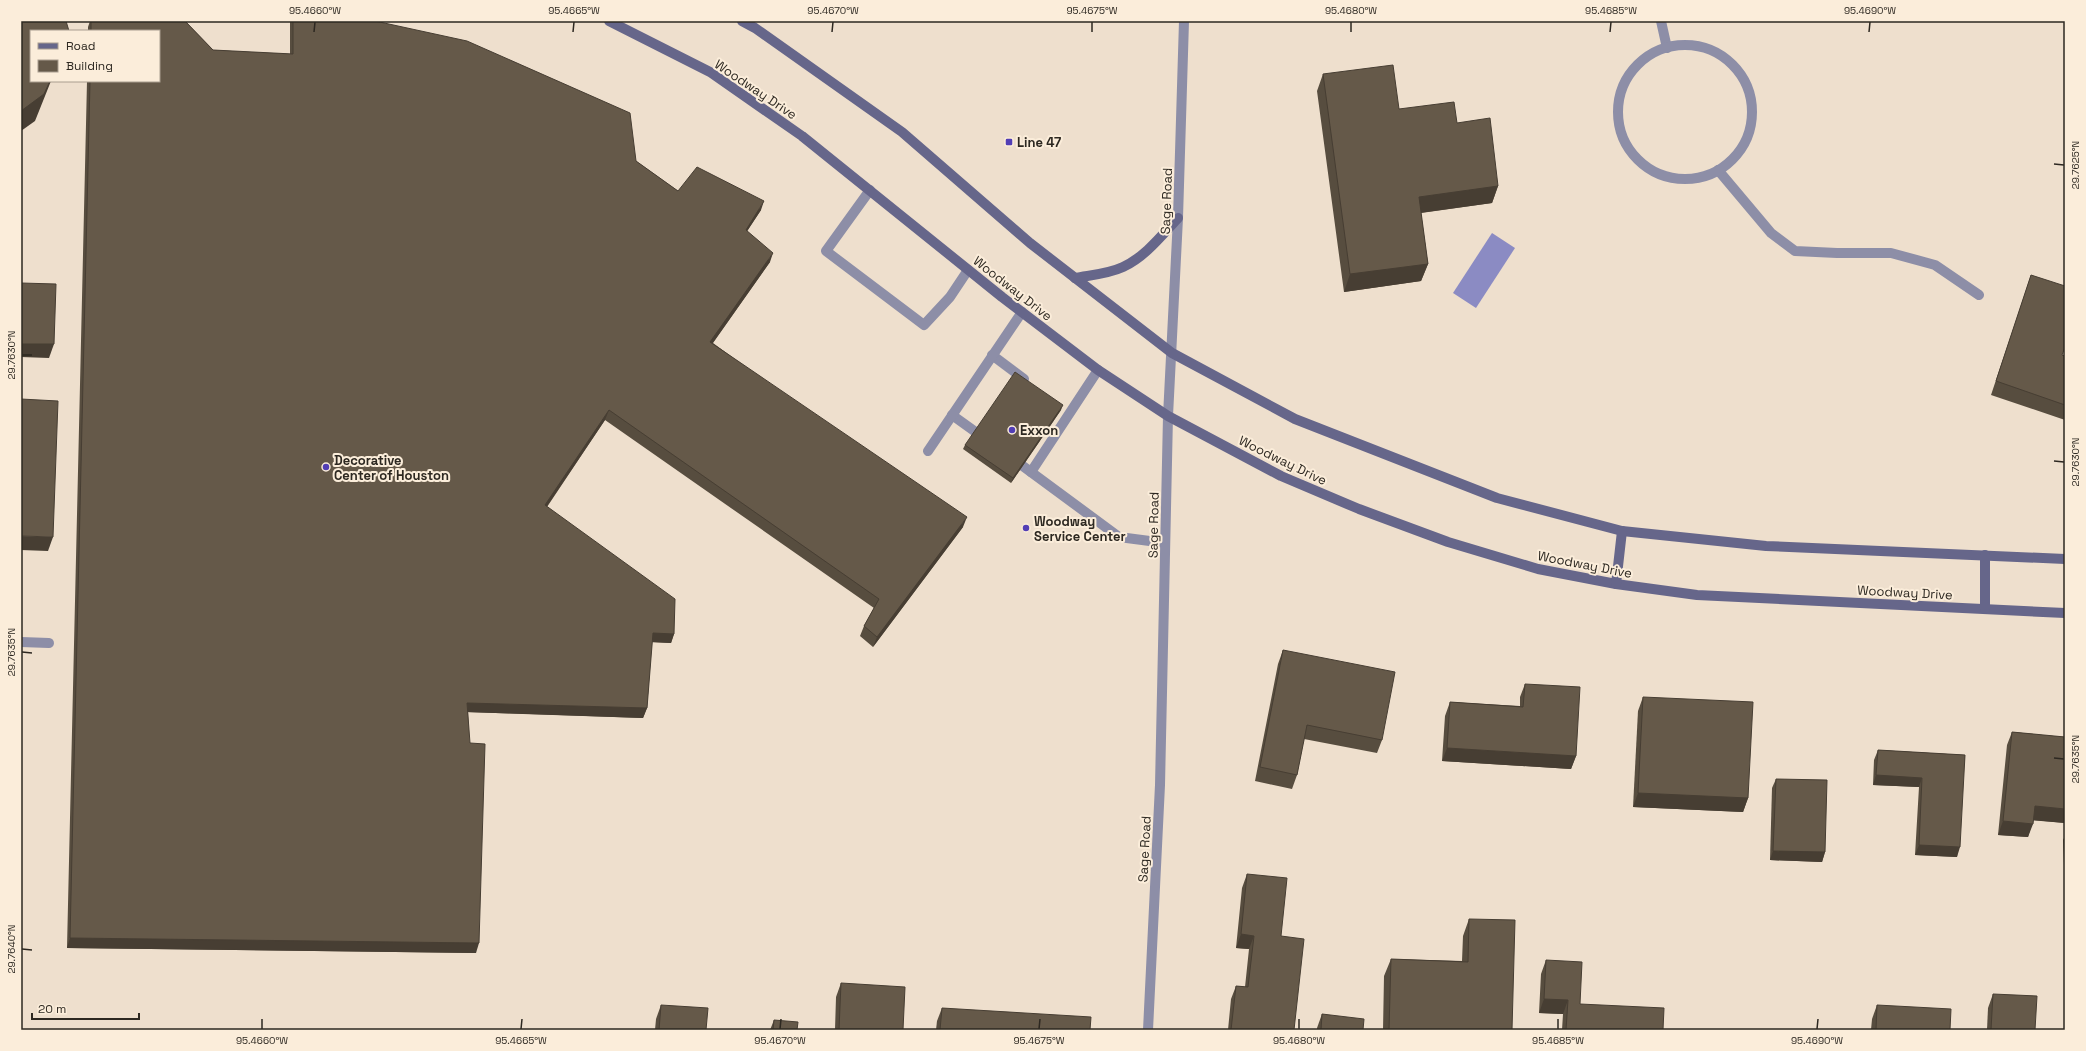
<svg xmlns="http://www.w3.org/2000/svg" width="2086" height="1051" viewBox="0 0 2086 1051" font-family="'Space Grotesk',sans-serif">
	<style>
		.water { fill: #8b8bc3 }
		.lines { fill: none; stroke-linecap: round; stroke-linejoin: round }
		.service { stroke: #8d8ea7; stroke-width: 10 }
		.minor { stroke: #8d8ea7; stroke-width: 10 }
		.tertiary { stroke: #8d8ea7; stroke-width: 10 }
		.secondary { stroke: #66668a; stroke-width: 10 }
		.wall { fill: #574d3f }
		.shaded-wall { fill: #473e33 }
		.building { fill: #655949; stroke: #473e33 }
		.ticks { fill: none; stroke: #2d2821; stroke-width: 1.5 }
		.poi-dot { fill: #523eb5; stroke: #fbedda; stroke-width: 1.5 }
		.labels { text-anchor: middle; stroke-width: 4; stroke-linejoin: round; paint-order: stroke }
		.street-label { font-size: 13px; fill: #2d2821; stroke: #fbedda }
		.poi-label { font-size: 13px; font-weight: bold; fill: #2d2821; stroke: #fbedda; text-anchor: start }
		.neatline { fill: none; stroke: #2d2821; stroke-width: 1.5 }
		.ticks-label { font-size: 10px; text-anchor: middle; fill: #2d2821 }
	</style>
	<rect width="100%" height="100%" fill="#eedfcd"/>
	<polygon class="water" points="1492,233 1515,248 1476,308 1453,293"/>
	<g class="lines">
		<g class="service">
			<polyline points="1718,170 1771,233 1795,251 1837,253 1891,253 1935,265 1979,295"/>
			<polyline points="870,190 826,251 924,325 950,297 968,270"/>
			<polyline points="992,355 1024,379"/>
			<polyline points="952,415 984,438"/>
			<polyline points="928,451 1022,312"/>
			<polyline points="1012,458 1119,537 1165,543"/>
			<polyline points="1031,472 1098,370"/>
			<polyline points="21,642 49,643"/>
		</g>
		<g class="minor">
			<polyline points="1661,21 1667,48"/>
			<circle cx="1685" cy="112" r="67"/>
		</g>
		<polyline class="tertiary" points="1148,1030 1160,785 1168,416 1178,218 1184,21"/>
		<g class="secondary">
			<polyline points="609,21 710,72 802,136 1002,297 1098,370 1168,416 1281,476 1359,509 1448,542 1538,569 1616,584 1697,595 2065,613"/>
			<polyline points="742,21 755,28 902,132 1030,243 1172,353 1295,419 1497,498 1622,531 1766,546 2065,559"/>
			<path d="M 1075,278 C 1091,275 1108,274 1123,267 C 1145,257 1162,235 1178,218"/>
			<polyline points="1985,555 1985,609"/>
			<polyline points="1616,584 1622,531"/>
		</g>
	</g>
	<g class="wall">
		<polygon points="90,21 185,21 213,50 290,54 290,21 375,21 636,161 678,191 761,210 747,231 770,262 713,343 963,527 873,647 860,636 864,626 874,608 605,420 547,507 674,634 671,643 652,642 647,708 643,718 468,712 476,953 67,948 87,81 159,81 159,31 88,31 88,27"/>
		<polygon points="1323,74 1399,109 1457,123 1498,186 1492,203 1421,213 1428,264 1421,281 1344,292 1317,91"/>
		<polygon points="2031,275 2062,355 2065,356 2065,420 1991,395"/>
		<polygon points="1061,410 1011,483 963,449 965,445"/>
		<polygon points="1283,650 1382,740 1377,753 1304,739 1297,775 1292,789 1255,781 1278,664"/>
		<polygon points="1525,684 1576,756 1571,769 1442,761 1445,716 1450,702 1520,706 1520,697"/>
		<polygon points="1643,697 1748,798 1743,812 1633,807 1638,711"/>
		<polygon points="2012,732 2065,737 2065,823 2033,820 2028,837 1998,835 2007,745"/>
		<polygon points="1878,750 1965,755 1957,857 1915,855 1919,787 1873,785 1874,760"/>
		<polygon points="1776,779 1825,852 1822,862 1770,860 1772,788"/>
		<polygon points="2065,836 2065,865 2064,865 2063,840"/>
		<polygon points="1247,874 1281,936 1294,1030 1228,1030 1231,999 1236,986 1245,987 1249,949 1236,948 1242,888"/>
		<polygon points="1469,919 1512,1030 1383,1030 1384,976 1391,959 1462,961 1463,936"/>
		<polygon points="1546,960 1580,1004 1663,1030 1562,1030 1563,1014 1539,1013 1541,974"/>
		<polygon points="841,983 903,1030 835,1030 836,997"/>
		<polygon points="1993,994 2035,1030 1987,1030 1988,1008"/>
		<polygon points="661,1005 706,1030 655,1030 656,1019"/>
		<polygon points="1877,1005 1950,1030 1871,1030 1872,1019"/>
		<polygon points="942,1008 1090,1030 936,1030 937,1021"/>
		<polygon points="1322,1014 1363,1030 1317,1030 1317,1028"/>
		<polygon points="774,1020 797,1030 770,1030"/>
	</g>
	<g class="shaded-wall">
		<polygon points="50,81 51,81 35,121 21,131 21,111"/>
		<polygon points="1498,186 1492,203 1412,214 1419,197"/>
		<polygon points="764,201 761,210 742,239 746,230"/>
		<polygon points="773,253 770,262 707,351 710,342"/>
		<polygon points="1428,264 1421,281 1344,292 1350,274"/>
		<polygon points="21,344 54,344 49,358 21,357"/>
		<polygon points="1063,405 1061,410 1011,483 1013,478"/>
		<polygon points="609,410 605,420 541,515 545,505"/>
		<polygon points="967,517 963,527 873,647 877,637"/>
		<polygon points="21,536 53,537 48,551 21,550"/>
		<polygon points="653,633 674,634 671,643 649,642"/>
		<polygon points="467,703 647,708 643,718 464,712"/>
		<polygon points="1447,748 1576,756 1571,769 1442,761"/>
		<polygon points="1876,775 1922,778 1919,787 1873,785"/>
		<polygon points="1638,793 1748,798 1743,812 1633,807"/>
		<polygon points="2035,806 2065,809 2065,823 2030,820"/>
		<polygon points="2003,821 2033,824 2028,837 1998,835"/>
		<polygon points="1919,845 1960,847 1957,857 1915,855"/>
		<polygon points="1773,851 1825,852 1822,862 1770,860"/>
		<polygon points="1241,934 1254,936 1249,949 1236,948"/>
		<polygon points="70,938 479,943 476,953 67,948"/>
		<polygon points="1544,999 1568,1000 1563,1014 1539,1013"/>
	</g>
	<g class="building">
		<polygon points="21,21 66,21 69,31 31,31 31,81 50,81 44,94 21,111"/>
		<polygon points="91,21 185,21 213,50 293,54 293,21 375,21 467,41 630,113 636,161 678,191 697,167 764,201 746,230 773,253 710,342 967,517 877,637 864,626 879,599 609,410 545,505 675,599 674,634 653,633 647,708 467,703 470,743 485,744 479,943 70,938 90,81 159,81 159,31 91,31"/>
		<polygon points="1393,65 1399,109 1454,102 1457,123 1490,118 1498,186 1419,197 1428,264 1350,274 1323,74"/>
		<polygon points="2031,275 2065,286 2065,347 2062,355 2065,356 2065,405 1996,381"/>
		<polygon points="21,283 56,284 54,344 21,344"/>
		<polygon points="1015,372 1063,405 1013,478 965,445"/>
		<polygon points="21,399 58,401 53,537 21,536"/>
		<polygon points="1283,650 1395,672 1382,740 1307,725 1297,775 1260,767"/>
		<polygon points="1525,684 1580,687 1576,756 1447,748 1450,702 1523,707"/>
		<polygon points="1643,697 1753,702 1748,798 1638,793"/>
		<polygon points="2012,732 2065,737 2065,809 2035,806 2033,824 2003,821"/>
		<polygon points="1878,750 1965,755 1960,847 1919,845 1922,778 1876,775"/>
		<polygon points="1776,779 1827,780 1825,852 1773,851"/>
		<polygon points="1247,874 1287,878 1281,936 1304,939 1294,1030 1231,1030 1236,986 1248,987 1254,936 1241,934"/>
		<polygon points="1469,919 1515,920 1512,1030 1389,1030 1391,959 1468,962"/>
		<polygon points="1546,960 1582,962 1580,1004 1664,1008 1663,1030 1566,1030 1568,1000 1544,999"/>
		<polygon points="841,983 905,987 903,1030 839,1030"/>
		<polygon points="1993,994 2037,996 2035,1030 1991,1030"/>
		<polygon points="661,1005 708,1008 706,1030 659,1030"/>
		<polygon points="1877,1005 1951,1009 1950,1030 1876,1030"/>
		<polygon points="942,1008 1091,1017 1090,1030 940,1030"/>
		<polygon points="1322,1014 1364,1019 1363,1030 1321,1030"/>
		<polygon points="774,1020 798,1022 797,1030 773,1030"/>
	</g>
	<path class="ticks" d="M 314,32 L 315,22M 573,32 L 574,22M 832,32 L 833,22M 1092,32 L 1092,22M 1351,32 L 1351,22M 1610,32 L 1611,22M 1869,32 L 1870,22M 2054,164 L 2064,165M 22,355 L 32,355M 2054,461 L 2064,462M 22,652 L 32,653M 2054,758 L 2064,759M 22,949 L 32,950M 262,1029 L 262,1019M 521,1029 L 522,1019M 780,1029 L 781,1019M 1039,1029 L 1040,1019M 1299,1029 L 1299,1019M 1558,1029 L 1558,1019M 1817,1029 L 1818,1019"/>
	<g class="poi-dot">
		<rect x="1005" y="138" width="8" height="8" rx="2"/>
		<circle cx="1012" cy="430" r="4"/>
		<circle cx="326" cy="467" r="4"/>
		<circle cx="1026" cy="528" r="4"/>
	</g>
	<g class="labels">
		<g class="street-label">
			<text transform="translate(756 89) rotate(34)" y="5">Woodway Drive</text>
			<text transform="translate(1166 201) rotate(-88)" y="5">Sage Road</text>
			<text transform="translate(1013 288) rotate(38)" y="5">Woodway Drive</text>
			<text transform="translate(1283 460) rotate(26)" y="5">Woodway Drive</text>
			<text transform="translate(1153 525) rotate(-89)" y="5">Sage Road</text>
			<text transform="translate(1585 564) rotate(11)" y="5">Woodway Drive</text>
			<text transform="translate(1905 592) rotate(3)" y="5">Woodway Drive</text>
			<text transform="translate(1144 849) rotate(-87)" y="5">Sage Road</text>
		</g>
		<g class="poi-label">
			<text x="1017" y="147">Line 47</text>
			<text x="1020" y="435">Exxon</text>
			<text x="334" y="465">Decorative<tspan x="334" dy="15">Center of Houston</tspan></text>
			<text x="1034" y="526">Woodway<tspan x="1034" dy="15">Service Center</tspan></text>
		</g>
	</g>
	<rect width="2086" height="1051" fill="none" stroke="#fbedda" stroke-width="44"/>
	<rect x="30" y="30" width="130" height="52" fill="#fbedda" stroke="#a99e90"/>
	<rect x="38" y="43" width="20" height="6" fill="#66668a" stroke="#a99e90"/>
	<text x="66" y="50" font-size="12" fill="#2d2821">Road</text>
	<rect x="38" y="60" width="20" height="12" fill="#655949" stroke="#a99e90"/>
	<text x="66" y="70" font-size="12" fill="#2d2821">Building</text>
	<path d="M32 1013v6h107v-6" fill="none" stroke="#2d2821" stroke-width="2"/>
	<text x="38" y="1013" font-size="12" fill="#2d2821" stroke="#fbedda" stroke-width="3" paint-order="stroke">20 m</text>
	<rect x="22" y="22" width="2042" height="1007" class="neatline"/>
	<g class="ticks-label">
		<text x="315" y="14">95.4660°W</text>
		<text x="574" y="14">95.4665°W</text>
		<text x="833" y="14">95.4670°W</text>
		<text x="1092" y="14">95.4675°W</text>
		<text x="1351" y="14">95.4680°W</text>
		<text x="1611" y="14">95.4685°W</text>
		<text x="1870" y="14">95.4690°W</text>
		<text transform="translate(2075 165) rotate(-90)" y="4">29.7625°N</text>
		<text transform="translate(11 355) rotate(-90)" y="4">29.7630°N</text>
		<text transform="translate(2075 462) rotate(-90)" y="4">29.7630°N</text>
		<text transform="translate(11 652) rotate(-90)" y="4">29.7635°N</text>
		<text transform="translate(2075 759) rotate(-90)" y="4">29.7635°N</text>
		<text transform="translate(11 949) rotate(-90)" y="4">29.7640°N</text>
		<text x="262" y="1044">95.4660°W</text>
		<text x="521" y="1044">95.4665°W</text>
		<text x="780" y="1044">95.4670°W</text>
		<text x="1039" y="1044">95.4675°W</text>
		<text x="1299" y="1044">95.4680°W</text>
		<text x="1558" y="1044">95.4685°W</text>
		<text x="1817" y="1044">95.4690°W</text>
	</g>
</svg>
